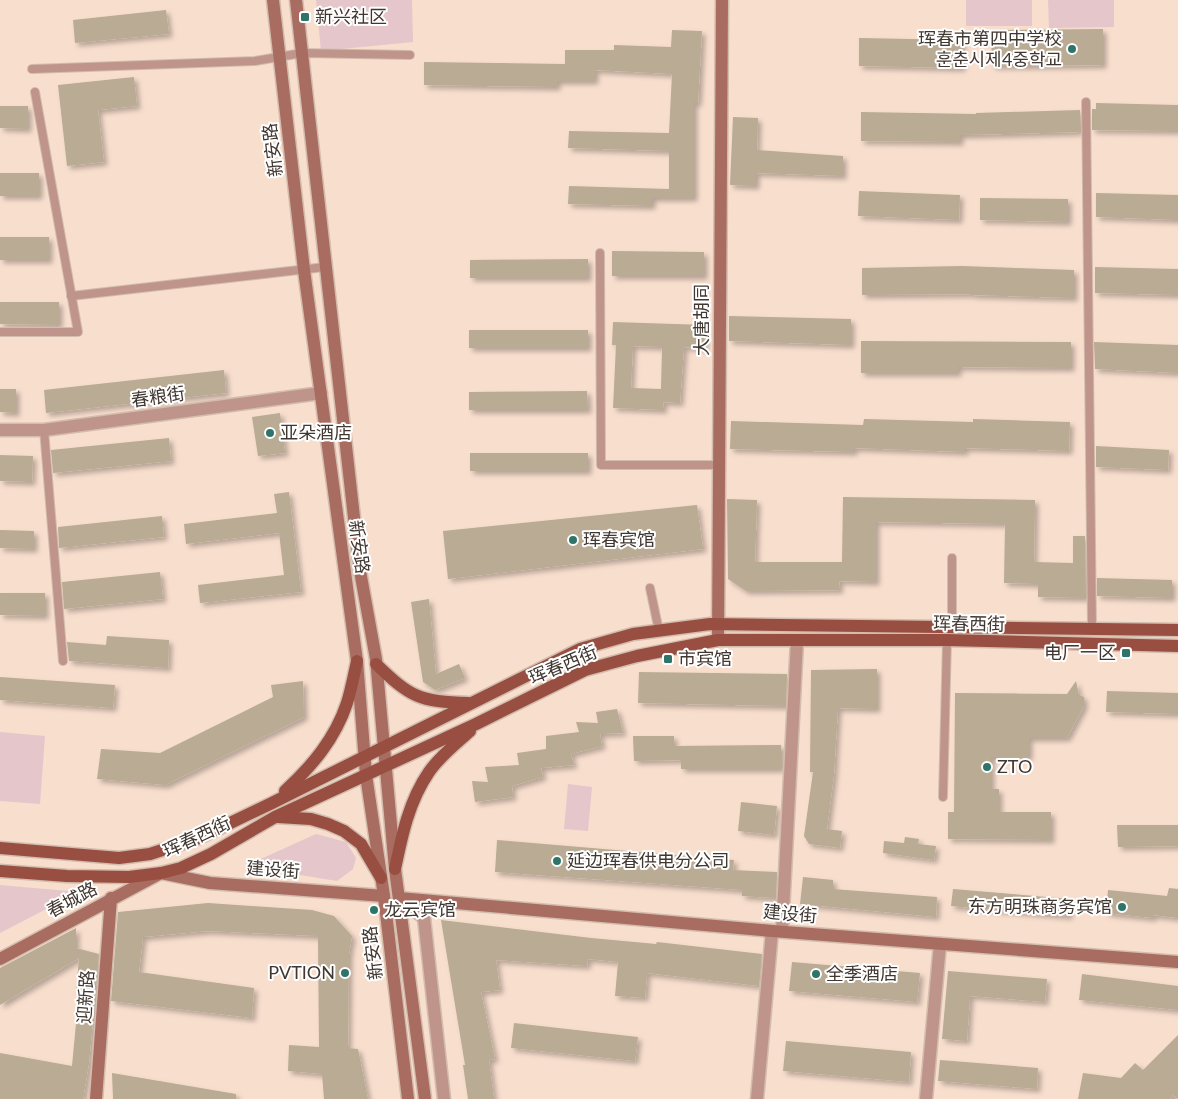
<svg xmlns="http://www.w3.org/2000/svg" width="1178" height="1099" viewBox="0 0 1178 1099" font-family="Lato,'Noto Sans SC','Noto Sans KR',sans-serif">
	<style>
		.green { fill: #e5c6cb }
		.building { fill: #b9ab94; fill-rule: evenodd; filter: url(#shadow) }
		.lines { fill: none; stroke-linecap: round; stroke-linejoin: round }
		.lane-casing { stroke: #d3bdae; stroke-width: 10 }
		.street-casing { stroke: #d3bdae; stroke-width: 15 }
		.secondary-casing { stroke: #d3bdae; stroke-width: 15 }
		.primary-casing { stroke: #d3bdae; stroke-width: 15 }
		.lane { stroke: #bf948b; stroke-width: 8 }
		.street { stroke: #bf948b; stroke-width: 12 }
		.secondary { stroke: #a96c61; stroke-width: 12 }
		.primary { stroke: #984f42; stroke-width: 12 }
		.poi-dot { fill: #2f7468; stroke: #fff; stroke-width: 2 }
		.labels { text-anchor: middle; stroke-width: 4; stroke-linejoin: round; paint-order: stroke }
		.poi-label { font-size: 18px; fill: #413731; stroke: #fff; text-anchor: start }
		.street-label { font-size: 18px; fill: #413731; stroke: #fff }
	</style>
	<defs>
		<filter id="shadow"><feDropShadow dx="3.5" dy="3.5" stdDeviation="2.5" flood-color="#0004"/></filter>
	</defs>
	<rect width="100%" height="100%" fill="#f8decd"/>
	<g class="green">
		<polygon points="316,0 412,0 413,42 321,51"/>
		<rect x="966" y="0" width="66" height="26"/>
		<polygon points="1048,0 1114,0 1114,27 1049,28"/>
		<polygon points="0,732 45,736 40,804 0,801"/>
		<polygon points="568,784 592,787 588,831 564,829"/>
		<polygon points="316,834 346,842 356,858 353,869 337,881 245,866"/>
		<polygon points="0,885 79,892 0,933"/>
	</g>
	<g class="building">
		<polygon points="166,10 169,34 75,43 73,20"/>
		<polygon points="1103,29 1103,65 992,66 991,30"/>
		<polygon points="672,30 702,31 698,103 694,103 694,198 652,198 652,206 568,204 569,186 669,189 669,151 568,148 569,131 669,133 672,74 595,70 595,81 557,81 557,87 424,85 424,62 565,64 565,50 614,50 614,45 671,47"/>
		<polygon points="859,38 962,40 962,68 859,66"/>
		<polygon points="134,77 137,106 98,110 104,162 67,166 58,85"/>
		<polygon points="1096,103 1178,105 1178,131 1092,130 1092,109 1096,109"/>
		<polygon points="0,106 28,106 28,129 0,128"/>
		<polygon points="1080,110 1081,130 1078,130 1079,132 960,135 960,142 861,141 861,112 976,114 976,113"/>
		<polygon points="733,117 758,118 757,150 843,156 843,176 756,173 756,186 730,185"/>
		<rect x="0" y="173" width="39" height="23"/>
		<polygon points="859,191 960,195 959,220 858,216"/>
		<polygon points="1096,193 1178,195 1178,220 1096,217"/>
		<polygon points="980,198 1068,199 1068,222 980,220"/>
		<rect x="0" y="237" width="49" height="23"/>
		<polygon points="612,251 704,252 704,276 612,276"/>
		<polygon points="588,259 588,278 470,278 470,260"/>
		<polygon points="962,266 1074,270 1074,298 972,295 972,294 862,295 862,268"/>
		<polygon points="1095,267 1178,269 1178,295 1095,293"/>
		<polygon points="0,302 59,302 59,325 0,324"/>
		<polygon points="729,316 851,319 851,345 729,341"/>
		<path d="M 613,322 L 705,325 L 704,348 L 684,347 L 680,403 L 663,402 L 664,410 L 613,408 L 616,345 L 612,345 ZM 633,346 L 662,347 L 661,389 L 631,388 Z"/>
		<rect x="469" y="330" width="119" height="18"/>
		<polygon points="861,341 1071,342 1071,368 958,367 958,373 861,373"/>
		<polygon points="1094,342 1178,345 1178,373 1095,369"/>
		<polygon points="224,370 226,393 46,413 44,390"/>
		<polygon points="0,389 16,389 16,413 0,412"/>
		<polygon points="587,391 588,410 469,410 469,392"/>
		<polygon points="280,413 285,453 258,456 252,417"/>
		<polygon points="864,419 973,422 973,419 1070,422 1069,451 965,448 965,452 854,448 854,452 730,449 731,421 863,425"/>
		<polygon points="169,438 171,461 53,473 51,450"/>
		<polygon points="1096,446 1169,450 1168,470 1096,467"/>
		<rect x="470" y="453" width="118" height="18"/>
		<polygon points="0,455 33,456 32,482 0,481"/>
		<polygon points="289,492 301,592 200,603 198,585 284,575 279,533 186,544 184,524 277,513 274,494"/>
		<polygon points="843,497 1035,500 1034,562 1073,563 1073,536 1085,536 1086,598 1038,597 1038,584 1004,583 1005,524 876,522 876,582 839,581 840,590 746,591 728,579 727,499 757,500 755,562 842,562"/>
		<polygon points="697,505 703,549 448,579 443,531"/>
		<polygon points="162,516 164,537 59,548 58,527"/>
		<polygon points="0,530 34,531 34,549 0,548"/>
		<polygon points="160,572 163,599 64,609 62,582"/>
		<polygon points="1097,578 1172,580 1172,598 1097,596"/>
		<polygon points="0,593 45,593 45,616 0,615"/>
		<polygon points="429,599 436,674 459,664 465,678 435,690 423,682 411,602"/>
		<polygon points="107,636 169,640 168,668 69,661 67,642 106,645"/>
		<polygon points="877,669 877,709 838,708 834,774 827,829 842,831 840,848 809,844 804,836 813,772 810,772 811,670"/>
		<polygon points="639,672 787,674 786,706 638,703"/>
		<polygon points="0,677 115,685 113,708 0,700"/>
		<polygon points="303,681 304,717 165,785 97,779 101,749 160,753 273,697 271,685"/>
		<polygon points="1076,681 1079,695 1084,697 1084,706 1067,738 1029,738 1029,757 991,757 991,789 999,789 999,812 1051,812 1051,840 948,839 948,812 954,812 955,693 1067,694"/>
		<polygon points="1107,691 1178,693 1178,714 1106,712"/>
		<polygon points="617,709 623,733 600,734 602,746 571,754 574,765 541,768 543,777 512,786 513,797 475,802 472,781 488,782 485,767 519,765 517,753 546,749 546,736 579,732 576,722 598,723 596,712"/>
		<polygon points="633,736 674,736 674,746 781,745 781,769 681,769 681,760 634,761"/>
		<polygon points="741,802 777,806 774,835 738,831"/>
		<polygon points="1117,825 1178,825 1178,846 1118,847"/>
		<polygon points="905,837 919,839 918,844 936,846 934,860 883,853 884,841 904,843"/>
		<polygon points="497,840 734,860 733,870 777,872 776,898 742,896 742,890 495,872"/>
		<polygon points="803,877 833,880 833,889 937,897 936,917 800,904"/>
		<polygon points="1169,888 1178,889 1178,918 1153,915 1153,918 1106,913 1108,890 1167,896"/>
		<polygon points="953,889 1070,899 1069,916 951,906"/>
		<polygon points="208,903 312,910 334,916 352,936 349,954 348,1048 358,1049 368,1099 324,1099 322,1074 288,1071 289,1045 319,1047 318,936 208,931 143,937 139,972 254,988 252,1018 111,1001 118,912"/>
		<polygon points="441,920 591,938 656,944 657,942 762,954 759,986 647,973 645,998 615,996 618,962 588,959 587,966 496,960 500,990 481,992 495,1059 489,1060 494,1099 468,1099 463,1065 465,1065"/>
		<polygon points="76,928 76,948 99,954 89,1063 83,1099 0,1099 0,1053 72,1066 79,992 76,991 79,958 0,1005 0,968"/>
		<polygon points="792,962 920,973 917,1002 789,991"/>
		<polygon points="948,971 1047,979 1045,1002 970,996 967,1041 942,1039"/>
		<polygon points="1082,974 1178,986 1178,1010 1079,1000"/>
		<polygon points="514,1023 638,1037 635,1061 511,1048"/>
		<polygon points="1178,1035 1178,1099 1173,1095 1170,1099 1078,1099 1083,1073 1121,1078 1135,1063 1143,1070"/>
		<polygon points="786,1041 911,1052 909,1082 783,1071"/>
		<polygon points="940,1060 1038,1068 1037,1089 938,1081"/>
		<polygon points="112,1073 236,1094 236,1099 113,1099"/>
	</g>
	<g class="lines">
		<g class="lane-casing">
			<g id="lane">
				<polyline points="32,69 255,61 302,53 410,55"/>
				<polyline points="1086,102 1092,629"/>
				<polyline points="600,253 601,465 719,465"/>
				<polyline points="71,296 325,267"/>
				<polyline points="0,332 78,332 35,92"/>
				<polyline points="44,430 63,661"/>
				<polyline points="952,558 952,628"/>
				<polyline points="650,588 659,631"/>
				<polyline points="943,797 947,640"/>
			</g>
		</g>
		<g class="street-casing">
			<g id="street">
				<polyline points="0,430 44,430 321,393"/>
				<polyline points="399,898 424,918 444,1099"/>
				<polyline points="782,931 797,641"/>
				<polyline points="757,1099 772,931"/>
				<polyline points="926,1099 940,944"/>
			</g>
		</g>
		<g class="secondary-casing">
			<g id="secondary">
				<polyline points="273,0 304,270 357,661 366,775 384,896 408,1099"/>
				<polyline points="296,0 360,571 376,659 395,869 425,1099"/>
				<polyline points="718,640 722,0"/>
				<polyline points="399,898 772,931 1178,962"/>
				<polyline points="0,959 161,873 210,883 384,896"/>
				<polyline points="96,1099 111,898"/>
			</g>
		</g>
		<g class="primary-casing">
			<g id="primary">
				<path d="M 376,664 C 410,697 420,702 468,703"/>
				<path d="M 285,791 C 312,766 335,739 347,703 C 351,690 354,675 357,661"/>
				<polyline points="278,817 311,819 328,824 344,831 361,844 381,878"/>
				<polyline points="0,848 119,858 150,854 199,838 272,803 580,649 633,634 710,624 1178,630"/>
				<path d="M 395,869 C 402,835 409,801 429,772 C 439,757 457,743 470,731"/>
				<polyline points="0,871 67,876 129,877 161,873 181,868 211,854 275,817 476,724 585,670 637,656 718,640 947,640 1178,646"/>
			</g>
		</g>
		<use href="#lane" class="lane"/>
		<use href="#street" class="street"/>
		<use href="#secondary" class="secondary"/>
		<use href="#primary" class="primary"/>
	</g>
	<g class="poi-dot">
		<rect x="300" y="12" width="10" height="10" rx="2.5"/>
		<circle cx="1072" cy="49" r="5"/>
		<circle cx="270" cy="433" r="5"/>
		<circle cx="573" cy="540" r="5"/>
		<rect x="1121" y="648" width="10" height="10" rx="2.5"/>
		<rect x="663" y="654" width="10" height="10" rx="2.5"/>
		<circle cx="987" cy="767" r="5"/>
		<circle cx="557" cy="861" r="5"/>
		<circle cx="1122" cy="907" r="5"/>
		<circle cx="374" cy="910" r="5"/>
		<circle cx="345" cy="973" r="5"/>
		<circle cx="816" cy="974" r="5"/>
	</g>
	<g class="labels">
		<g class="poi-label">
			<text x="315" y="23">新兴社区</text>
			<text x="1062" y="45" text-anchor="end">珲春市第四中学校<tspan x="1062" dy="21">훈춘시제4중학교</tspan></text>
			<text x="280" y="439">亚朵酒店</text>
			<text x="583" y="546">珲春宾馆</text>
			<text x="1116" y="659" text-anchor="end">电厂一区</text>
			<text x="678" y="665">市宾馆</text>
			<text x="997" y="773">ZTO</text>
			<text x="567" y="867">延边珲春供电分公司</text>
			<text x="1112" y="913" text-anchor="end">东方明珠商务宾馆</text>
			<text x="384" y="916">龙云宾馆</text>
			<text x="335" y="979" text-anchor="end">PVTION</text>
			<text x="826" y="980">全季酒店</text>
		</g>
		<g class="street-label">
			<text transform="translate(273 150) rotate(-97)" y="6">新安路</text>
			<text transform="translate(702 320) rotate(-90)" y="6">大唐胡同</text>
			<text transform="translate(158 397) rotate(-8)" y="6">春粮街</text>
			<text transform="translate(359 547) rotate(82)" y="6">新安路</text>
			<text transform="translate(969 624) rotate(1)" y="6">珲春西街</text>
			<text transform="translate(563 665) rotate(-23)" y="6">珲春西街</text>
			<text transform="translate(197 837) rotate(-25)" y="6">珲春西街</text>
			<text transform="translate(273 870) rotate(4)" y="6">建设街</text>
			<text transform="translate(72 900) rotate(-28)" y="6">春城路</text>
			<text transform="translate(790 914) rotate(5)" y="6">建设街</text>
			<text transform="translate(373 953) rotate(-97)" y="6">新安路</text>
			<text transform="translate(86 997) rotate(-86)" y="6">迎新路</text>
		</g>
	</g>
</svg>
